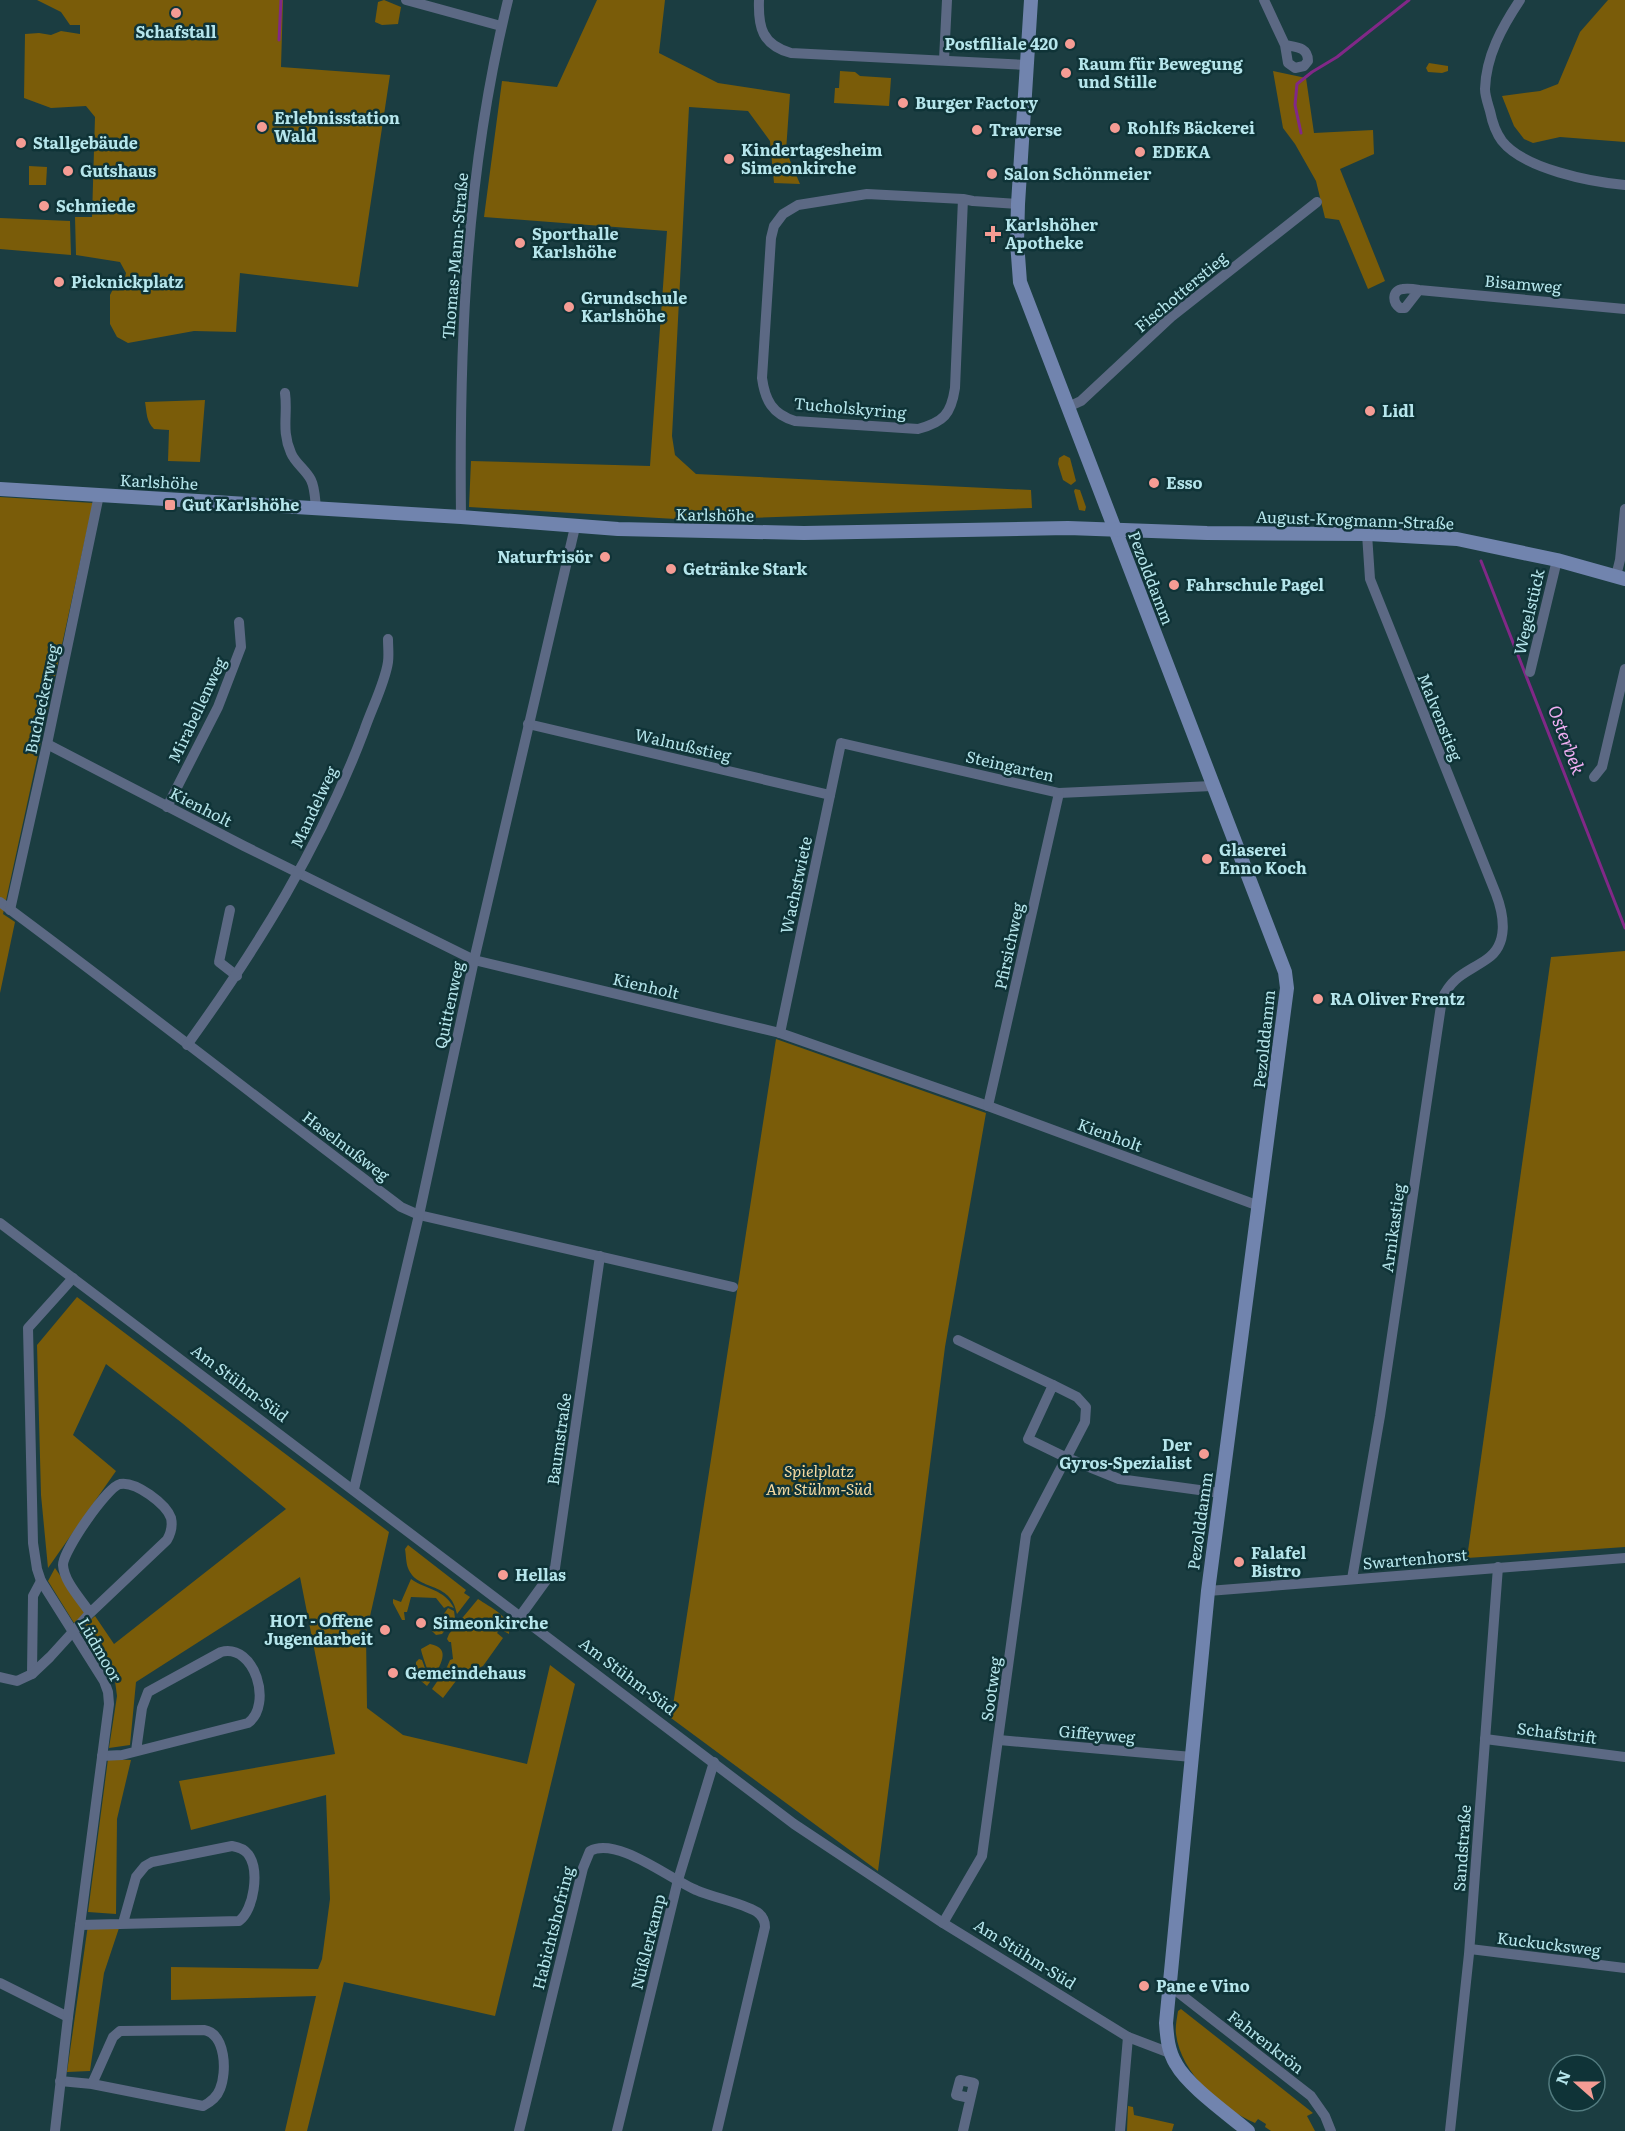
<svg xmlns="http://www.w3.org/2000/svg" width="1625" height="2131" viewBox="0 0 1625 2131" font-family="Literata,serif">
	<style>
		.green { fill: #7a5c09 }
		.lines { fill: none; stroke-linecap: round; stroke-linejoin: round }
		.stream { stroke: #812887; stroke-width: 3 }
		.street { stroke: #5c6984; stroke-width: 10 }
		.secondary { stroke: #7184ae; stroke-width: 14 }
		.poi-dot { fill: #f59c94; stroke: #0f3337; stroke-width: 2 }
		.labels { text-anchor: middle; stroke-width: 5; stroke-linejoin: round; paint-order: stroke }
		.poi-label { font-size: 16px; font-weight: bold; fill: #b6e6ec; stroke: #0f3337; text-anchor: start }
		.street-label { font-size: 16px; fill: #b6e6ec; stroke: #0f3337 }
		.park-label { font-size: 16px; font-style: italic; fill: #f4d9a0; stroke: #0f3337 }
		.water-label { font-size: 18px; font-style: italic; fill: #f0aef3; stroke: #0f3337 }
	</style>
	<rect width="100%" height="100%" fill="#1b3d41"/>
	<g class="green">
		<polygon points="37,0 283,0 281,67 390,75 358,287 240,273 236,332 194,331 128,343 117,337 110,324 110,295 115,285 124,283 126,273 120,262 76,255 75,217 92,217 95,117 86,106 51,108 24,98 25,34 39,33 51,35 61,31 80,34 80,25 70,25 61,12"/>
		<polygon points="384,0 401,7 398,24 382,25 375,22 378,2"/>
		<polygon points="597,0 665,0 659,53 718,83 790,94 786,151 800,184 774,183 770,141 748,111 689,107 672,436 675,455 696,474 1031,490 1032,508 693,520 469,507 471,461 650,466 667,231 484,217 502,81 557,87"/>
		<polygon points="1608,0 1625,0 1625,142 1560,137 1533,143 1524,139 1514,126 1502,96 1540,91 1558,84 1580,32"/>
		<polygon points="1429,63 1448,66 1448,71 1442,73 1428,72 1426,68"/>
		<polygon points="840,71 855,72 860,76 891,78 889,106 834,103 835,88 839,88"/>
		<polygon points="1273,71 1306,78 1314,133 1373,130 1374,154 1340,169 1385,281 1368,289 1339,220 1325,218 1316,181 1295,144 1283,128"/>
		<polygon points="29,166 47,167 46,185 29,185"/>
		<polygon points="0,218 70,221 71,255 0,249"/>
		<path d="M 205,400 L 200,462 L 168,461 L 169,430 L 154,429 C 146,421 147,413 145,402 Z"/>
		<polygon points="1064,455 1070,458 1076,481 1071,485 1063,480 1058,464 1059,458"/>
		<polygon points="1075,489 1080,490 1086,507 1085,511 1079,510 1074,491"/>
		<polygon points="0,497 93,503 3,914 15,922 0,993"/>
		<polygon points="1625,951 1625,1547 1467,1558 1551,957"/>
		<polygon points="776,1039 986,1113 945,1347 878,1871 671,1718"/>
		<polygon points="77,1297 389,1532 366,1634 367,1708 403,1735 527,1764 550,1665 575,1684 495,2016 344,1982 307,2131 285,2131 316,1996 171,2000 171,1967 318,1969 322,1959 330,1899 326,1795 191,1830 179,1781 335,1754 300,1577 136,1682 130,1745 109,1748 117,1696 115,1681 79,1630 95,1616 114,1644 286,1509 182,1423 106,1364 73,1435 116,1471 48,1568 41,1495 37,1345"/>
		<path d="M 408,1545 L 466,1590 L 464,1593 L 470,1597 L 457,1614 C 451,1580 417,1592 408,1568 C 406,1563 406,1555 405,1549 Z"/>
		<polygon points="55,1568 86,1613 74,1623 48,1581"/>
		<path d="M 411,1579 C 427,1590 444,1589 454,1608 L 448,1606 L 444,1608 L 436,1598 L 411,1597 L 407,1612 L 404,1612 L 405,1620 L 402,1620 L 393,1603 L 393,1599 L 401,1602 Z"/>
		<path d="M 478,1599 C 491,1608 511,1616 509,1634 L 500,1629 L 497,1633 L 503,1638 L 483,1666 L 472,1671 L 465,1669 L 443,1698 L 432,1689 L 447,1667 L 450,1660 L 453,1659 L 451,1642 L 449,1642 L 447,1639 L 449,1634 Z"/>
		<polygon points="448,1608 454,1611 455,1618 442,1634 436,1635 432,1631"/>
		<path d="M 430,1644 C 453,1648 439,1667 432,1680 C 430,1677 421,1653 421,1649 Z"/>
		<polygon points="419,1659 422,1660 430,1682 427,1686 421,1681 422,1677 416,1670 416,1662"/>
		<polygon points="108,1759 131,1760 117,1819 116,1914 88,1912"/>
		<polygon points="88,1925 119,1928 104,1973 90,2071 67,2072"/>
		<path d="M 1181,2009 L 1313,2113 L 1307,2116 L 1315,2131 L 1271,2131 L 1265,2127 L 1266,2124 L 1258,2119 L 1255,2123 C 1221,2108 1181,2074 1176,2034 C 1175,2027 1177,2018 1178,2011 Z"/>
		<polygon points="1128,2106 1133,2107 1134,2115 1174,2124 1172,2131 1127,2131"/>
	</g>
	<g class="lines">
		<g class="stream">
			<polyline points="279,40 281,0"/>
			<polyline points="1301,133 1295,105 1297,84 1312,72 1337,57 1409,0"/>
			<polyline points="1481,561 1625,928"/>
		</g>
		<g class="street">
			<polyline points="406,0 501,26"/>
			<path d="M 759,0 C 758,27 762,45 791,53 L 1027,65"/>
			<path d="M 1264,0 L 1285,45 L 1288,63 L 1295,68 L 1304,66 L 1308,61 C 1308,47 1296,47 1285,45"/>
			<path d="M 1520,0 C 1502,27 1486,56 1485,89 C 1485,96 1488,104 1490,111 C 1492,121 1496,133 1502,141 C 1524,169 1591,182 1625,185"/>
			<polyline points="944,60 947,0"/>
			<path d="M 963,199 L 955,388 C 951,414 944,422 918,429 L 795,421 C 772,414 765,400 762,378 L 771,238 L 774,226 L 783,214 L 798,205 L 867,194 L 963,199 L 973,201 L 1018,204"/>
			<path d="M 1419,290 L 1405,308 L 1400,308 C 1392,302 1392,290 1403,289 C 1408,288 1414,289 1419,290 L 1625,309"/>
			<path d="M 285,393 C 288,415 281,430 291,453 C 295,463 306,470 311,480 C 315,488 315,499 316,508"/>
			<polyline points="1068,407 1081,401 1171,317 1317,202"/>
			<path d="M 461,517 C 459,342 466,170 508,0"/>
			<polyline points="1616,576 1620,560 1625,509"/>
			<polyline points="1530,672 1557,560"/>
			<polyline points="528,724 830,795"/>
			<polyline points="47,744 244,846 474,960 780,1033 988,1106 1259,1206"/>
			<polyline points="1594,777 1602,767 1625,669"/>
			<polyline points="167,807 218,707 241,647 239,622"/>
			<path d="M 0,902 C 135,1002 267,1106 401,1207 L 419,1215 L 733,1287"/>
			<polyline points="10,910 47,744 99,495"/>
			<polyline points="230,910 219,962 237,976"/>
			<polyline points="780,1033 841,743 1059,793 1212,786"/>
			<path d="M 187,1045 C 258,947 321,845 364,731 C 371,710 385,683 388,662 C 389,655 388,647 388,639"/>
			<polyline points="988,1106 1059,793"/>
			<polyline points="0,1223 794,1824 943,1923 1128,2037 1170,2053"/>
			<polyline points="958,1340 1053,1385"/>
			<polyline points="354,1489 419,1215 474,960 575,527"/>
			<path d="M 1352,1579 L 1380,1416 L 1442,999 C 1453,975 1467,973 1487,959 C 1509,944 1504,915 1496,894 L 1370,579 L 1367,534"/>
			<polyline points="1208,1591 1625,1558"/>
			<polyline points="521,1615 555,1568 600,1256"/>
			<polyline points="32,1674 33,1596 41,1581"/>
			<path d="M 0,1677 L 17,1681 L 32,1674 L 50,1657 L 90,1613 L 167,1540 C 171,1533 173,1527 171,1518 C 166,1504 136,1481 120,1484 C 107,1487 63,1551 63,1565 C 64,1582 81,1599 90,1613"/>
			<polyline points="1485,1739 1625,1757"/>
			<polyline points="999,1740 1192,1757"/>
			<path d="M 102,1756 L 122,1755 L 248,1723 C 273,1705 255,1643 221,1652 L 148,1692 L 142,1708 L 136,1751"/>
			<polyline points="943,1923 982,1856 1026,1535 1085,1422 1086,1407 1077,1397 1053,1385 1028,1439 1067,1458 1119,1479 1221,1493"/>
			<path d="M 80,1925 L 239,1921 C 254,1910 260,1870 248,1854 C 244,1849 238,1847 232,1846 L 152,1862 L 145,1866 L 136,1877 L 123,1923"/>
			<polyline points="1470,1949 1625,1968"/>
			<polyline points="0,1983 68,2017"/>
			<polyline points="1170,1986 1311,2096 1325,2116 1331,2131"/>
			<path d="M 60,2081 L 92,2084 L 203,2106 C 211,2102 217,2097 220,2089 C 227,2072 226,2034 204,2030 L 120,2031 L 113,2037 L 92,2084"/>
			<polyline points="55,2131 68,2017 109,1704 108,1692 104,1681 41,1581 37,1569 33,1543 28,1328 73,1278"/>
			<path d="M 519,2131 L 583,1868 L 590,1851 C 617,1836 671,1880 696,1890 C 714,1898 740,1902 757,1912 C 763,1916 765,1921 765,1927 L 717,2131"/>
			<polyline points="617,2131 678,1880 714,1762"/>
			<polyline points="963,2131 974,2083 960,2080 956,2095 970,2098"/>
			<polyline points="1120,2131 1128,2037"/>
			<polyline points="1450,2131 1469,1954 1498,1567"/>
		</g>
		<g class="secondary">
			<path d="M 1031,0 L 1018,204 L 1017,242 L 1020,282 L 1285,972 L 1287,988 L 1208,1591 L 1166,2023 C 1167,2037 1168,2051 1176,2064 C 1188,2086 1228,2114 1248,2131"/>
			<polyline points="0,489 461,517 618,529 804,533 1068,528 1207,533 1369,534 1457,539 1557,560 1625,579"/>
		</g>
	</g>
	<g class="poi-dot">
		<circle cx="176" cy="13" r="6"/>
		<circle cx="1070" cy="44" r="6"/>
		<circle cx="1066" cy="73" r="6"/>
		<circle cx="903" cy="103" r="6"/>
		<circle cx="262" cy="127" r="6"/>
		<circle cx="1115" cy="128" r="6"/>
		<circle cx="977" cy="130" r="6"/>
		<circle cx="21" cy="143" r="6"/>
		<circle cx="1140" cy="152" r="6"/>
		<circle cx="729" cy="159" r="6"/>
		<circle cx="68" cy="171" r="6"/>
		<circle cx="992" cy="174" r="6"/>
		<circle cx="44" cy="206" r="6"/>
		<path d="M990 225h6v6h6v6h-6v6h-6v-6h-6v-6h6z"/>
		<circle cx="520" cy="243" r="6"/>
		<circle cx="59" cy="282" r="6"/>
		<circle cx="569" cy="307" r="6"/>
		<circle cx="1370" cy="411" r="6"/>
		<circle cx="1154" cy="483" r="6"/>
		<rect x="164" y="499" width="12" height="12" rx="3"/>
		<circle cx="605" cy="557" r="6"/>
		<circle cx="671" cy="569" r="6"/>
		<circle cx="1174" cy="585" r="6"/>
		<circle cx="1207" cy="859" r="6"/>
		<circle cx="1318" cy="999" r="6"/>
		<circle cx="1204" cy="1454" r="6"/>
		<circle cx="1239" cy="1562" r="6"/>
		<circle cx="503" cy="1575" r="6"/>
		<circle cx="421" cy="1623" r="6"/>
		<circle cx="385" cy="1630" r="6"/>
		<circle cx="393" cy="1673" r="6"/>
		<circle cx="1144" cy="1986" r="6"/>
	</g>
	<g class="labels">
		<g class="poi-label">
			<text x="176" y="38" text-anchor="middle">Schafstall</text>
			<text x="1058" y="50" text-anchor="end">Postfiliale 420</text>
			<text x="1078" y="70">Raum für Bewegung<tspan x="1078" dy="18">und Stille</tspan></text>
			<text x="915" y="109">Burger Factory</text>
			<text x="274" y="124">Erlebnisstation<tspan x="274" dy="18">Wald</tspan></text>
			<text x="1127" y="134">Rohlfs Bäckerei</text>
			<text x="989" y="136">Traverse</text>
			<text x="33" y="149">Stallgebäude</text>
			<text x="741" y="156">Kindertagesheim<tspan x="741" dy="18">Simeonkirche</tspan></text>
			<text x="1152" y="158">EDEKA</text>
			<text x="80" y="177">Gutshaus</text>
			<text x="1004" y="180">Salon Schönmeier</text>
			<text x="56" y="212">Schmiede</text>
			<text x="1005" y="231">Karlshöher<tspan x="1005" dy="18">Apotheke</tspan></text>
			<text x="532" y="240">Sporthalle<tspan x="532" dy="18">Karlshöhe</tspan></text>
			<text x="71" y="288">Picknickplatz</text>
			<text x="581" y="304">Grundschule<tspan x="581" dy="18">Karlshöhe</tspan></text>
			<text x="1382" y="417">Lidl</text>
			<text x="1166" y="489">Esso</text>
			<text x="182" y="511">Gut Karlshöhe</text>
			<text x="593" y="563" text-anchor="end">Naturfrisör</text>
			<text x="683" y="575">Getränke Stark</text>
			<text x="1186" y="591">Fahrschule Pagel</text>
			<text x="1219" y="856">Glaserei<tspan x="1219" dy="18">Enno Koch</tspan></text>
			<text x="1330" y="1005">RA Oliver Frentz</text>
			<text x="1192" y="1451" text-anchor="end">Der<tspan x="1192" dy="18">Gyros-Spezialist</tspan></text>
			<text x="1251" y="1559">Falafel<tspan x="1251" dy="18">Bistro</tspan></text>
			<text x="515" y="1581">Hellas</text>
			<text x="373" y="1627" text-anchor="end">HOT - Offene<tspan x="373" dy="18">Jugendarbeit</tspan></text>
			<text x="433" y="1629">Simeonkirche</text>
			<text x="405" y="1679">Gemeindehaus</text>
			<text x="1156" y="1992">Pane e Vino</text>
		</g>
		<g class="street-label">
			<text transform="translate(455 256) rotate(-85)" y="6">Thomas-Mann-Straße</text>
			<text transform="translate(1523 284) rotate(5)" y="6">Bisamweg</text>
			<text transform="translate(1181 292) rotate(-40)" y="6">Fischotterstieg</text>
			<text transform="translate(850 408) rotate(5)" y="6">Tucholskyring</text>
			<text transform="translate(159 482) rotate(3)" y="6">Karlshöhe</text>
			<text transform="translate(715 515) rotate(1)" y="6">Karlshöhe</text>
			<text transform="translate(1355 520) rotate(2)" y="6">August-Krogmann-Straße</text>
			<text transform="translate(1151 578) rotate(69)" y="6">Pezolddamm</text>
			<text transform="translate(1529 612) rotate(-77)" y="6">Wegelstück</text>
			<text transform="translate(42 699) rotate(-78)" y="6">Bucheckerweg</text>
			<text transform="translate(197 710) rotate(-65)" y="6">Mirabellenweg</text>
			<text transform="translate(1440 717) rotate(68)" y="6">Malvenstieg</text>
			<text transform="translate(683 745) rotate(13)" y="6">Walnußstieg</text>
			<text transform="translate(1010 766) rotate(13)" y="6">Steingarten</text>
			<text transform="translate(201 807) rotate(27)" y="6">Kienholt</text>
			<text transform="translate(314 807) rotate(-65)" y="6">Mandelweg</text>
			<text transform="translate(796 885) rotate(-78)" y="6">Wachstwiete</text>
			<text transform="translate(1009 946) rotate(-78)" y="6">Pfirsichweg</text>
			<text transform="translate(646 986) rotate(13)" y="6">Kienholt</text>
			<text transform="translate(449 1005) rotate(-78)" y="6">Quittenweg</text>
			<text transform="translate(1264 1039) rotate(-84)" y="6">Pezolddamm</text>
			<text transform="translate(1110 1135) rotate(20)" y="6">Kienholt</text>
			<text transform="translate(346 1146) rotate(37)" y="6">Haselnußweg</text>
			<text transform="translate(1393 1228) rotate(-82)" y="6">Arnikastieg</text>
			<text transform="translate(240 1383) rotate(37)" y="6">Am Stühm-Süd</text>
			<text transform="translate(559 1439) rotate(-82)" y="6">Baumstraße</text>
			<text transform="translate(1200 1521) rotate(-82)" y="6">Pezolddamm</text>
			<text transform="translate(1415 1559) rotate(-5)" y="6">Swartenhorst</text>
			<text transform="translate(100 1650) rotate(60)" y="6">Lüdmoor</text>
			<text transform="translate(628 1676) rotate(37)" y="6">Am Stühm-Süd</text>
			<text transform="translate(991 1689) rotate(-82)" y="6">Sootweg</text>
			<text transform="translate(1557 1733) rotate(7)" y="6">Schafstrift</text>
			<text transform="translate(1097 1734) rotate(5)" y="6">Giffeyweg</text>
			<text transform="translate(1462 1848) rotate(-86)" y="6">Sandstraße</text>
			<text transform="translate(553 1928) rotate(-76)" y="6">Habichtshofring</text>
			<text transform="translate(648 1942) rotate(-76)" y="6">Nüßlerkamp</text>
			<text transform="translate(1549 1944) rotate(7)" y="6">Kuckucksweg</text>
			<text transform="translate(1025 1954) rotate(32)" y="6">Am Stühm-Süd</text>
			<text transform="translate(1266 2042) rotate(38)" y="6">Fahrenkrön</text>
		</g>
		<g class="park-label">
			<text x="819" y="1477">Spielplatz<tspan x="819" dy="18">Am Stühm-Süd</tspan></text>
		</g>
		<g class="water-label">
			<text transform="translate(1566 740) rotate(69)" y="6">Osterbek</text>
		</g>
	</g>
	<g transform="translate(1577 2083) rotate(291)"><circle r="28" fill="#0f3337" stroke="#527b7f" stroke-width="1.5"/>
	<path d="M0-4.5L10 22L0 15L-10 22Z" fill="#f59c94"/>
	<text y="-9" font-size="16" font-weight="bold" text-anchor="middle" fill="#b6e6ec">N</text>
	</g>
</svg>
